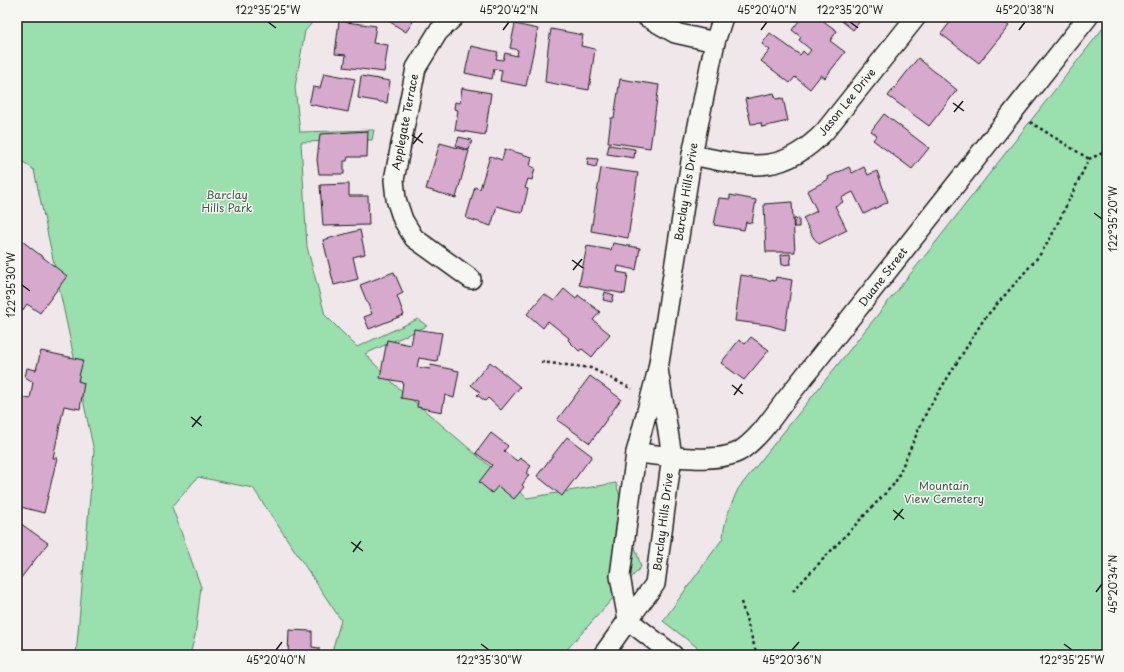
<svg xmlns="http://www.w3.org/2000/svg" width="1124" height="672" viewBox="0 0 1124 672" font-family="'Playpen Sans',sans-serif">
	<style>
		.green { fill: #99e0ae; stroke: #5a7e65 }
		.building { fill: #d6a9cd; stroke: #1c1c1c }
		.lines { fill: none; stroke-linecap: round; stroke-linejoin: round }
		.street-casing { stroke: #1c1c1c; stroke-width: 22 }
		.path { stroke: #1c1c1c; stroke-width: 2.5; stroke-dasharray: 3 3; stroke-linecap: butt }
		.street { stroke: #f6f6f2; stroke-width: 19 }
		.ticks { fill: none; stroke: #1c1c1c; stroke-width: 1.5 }
		.labels { text-anchor: middle; stroke-width: 3; stroke-linejoin: round; paint-order: stroke }
		.street-label { font-size: 11px; fill: #1c1c1c; stroke: #f6f6f2 }
		.park-label { font-size: 11px; fill: #425748; stroke: #f6f6f2 }
		.neatline { fill: none; stroke: #1c1c1c; stroke-width: 1.5 }
		.ticks-label { font-size: 10px; text-anchor: middle; fill: #1c1c1c }
	</style>
	<rect width="100%" height="100%" fill="#f0e7eb"/>
	<filter id="ink" filterUnits="userSpaceOnUse"><feTurbulence type="fractalNoise" baseFrequency=".025" numOctaves="2"/><feDisplacementMap in="SourceGraphic" scale="8" xChannelSelector="R" yChannelSelector="G"/><feConvolveMatrix kernelMatrix="1 2 1 2 8 2 1 2 1" color-interpolation-filters="sRGB"/></filter>
	<g filter="url(#ink)">
		<g class="green">
			<polygon points="17,17 317,17 305,31 295,87 300,132 374,130 372,140 301,142 307,247 325,315 357,347 418,319 427,326 365,354 395,385 527,498 616,483 641,567 562,655 331,655 341,620 253,488 198,477 172,507 201,587 195,636 190,655 76,655 94,451 34,170 17,157"/>
			<path d="M 1107,23 L 1107,655 L 707,655 L 663,621 L 723,538 C 724,520 731,505 738,489 L 936,242 Z"/>
		</g>
		<g class="building">
			<polygon points="390,17 416,17 406,32 387,20"/>
			<polygon points="802,17 818,17 837,31 830,41 845,52 825,78 821,75 810,89 795,77 790,83 761,61 770,50 762,44 770,33 800,55 803,51 807,55 811,50 799,40 801,37 792,30"/>
			<polygon points="837,17 863,17 853,30"/>
			<polygon points="954,17 998,17 1009,26 979,63 941,34"/>
			<polygon points="339,21 376,26 373,43 388,45 384,72 344,67 346,55 335,54"/>
			<polygon points="515,24 538,29 526,86 500,81 502,70 494,69 492,79 465,73 471,46 498,52 496,59 503,60 505,53 517,56 518,50 510,48"/>
			<polygon points="551,29 583,35 581,46 595,49 589,90 545,82 548,48"/>
			<polygon points="918,58 957,90 929,126 888,96"/>
			<polygon points="324,73 355,79 348,112 309,104 313,87 320,88"/>
			<polygon points="361,76 390,81 387,103 358,98"/>
			<polygon points="620,79 659,85 650,148 608,142 611,118 614,118"/>
			<polygon points="462,88 491,93 485,135 455,130 458,110 454,109 455,102 460,103"/>
			<polygon points="774,93 776,99 783,98 788,121 762,127 761,123 751,124 745,99"/>
			<polygon points="884,114 929,148 912,169 873,140 877,135 871,131"/>
			<polygon points="368,131 367,157 348,157 347,161 344,161 344,174 319,174 317,160 320,134"/>
			<polygon points="459,137 472,140 469,150 456,146"/>
			<polygon points="440,143 469,151 456,198 426,189"/>
			<polygon points="609,145 635,149 634,158 607,154"/>
			<polygon points="505,149 532,157 530,166 535,168 532,180 528,179 525,188 528,189 522,213 497,206 491,226 466,218 475,187 480,189 490,156 502,160"/>
			<polygon points="588,158 598,159 596,167 587,165"/>
			<polygon points="849,167 852,173 864,167 868,175 877,171 888,202 864,214 853,192 841,198 843,202 835,206 847,230 819,244 813,237 803,218 817,211 807,191 829,179 828,177"/>
			<polygon points="601,168 638,173 628,238 591,231"/>
			<polygon points="349,184 349,196 368,196 369,225 323,226 320,185"/>
			<polygon points="730,195 756,200 752,223 746,222 744,230 714,225 719,198 730,199"/>
			<polygon points="792,202 795,252 766,252 764,204"/>
			<polygon points="799,218 799,227 794,227 794,219"/>
			<polygon points="360,230 365,254 353,257 358,279 334,285 323,240"/>
			<polygon points="17,237 67,276 40,313 27,304 22,311 17,308 17,304 20,300 17,297"/>
			<polygon points="613,243 640,248 636,270 618,266 617,272 628,274 625,294 579,285 587,246 611,250"/>
			<polygon points="790,254 791,264 782,265 781,255"/>
			<polygon points="394,272 403,293 397,296 404,315 369,329 364,317 372,314 360,285"/>
			<polygon points="741,275 775,281 776,277 792,280 785,330 768,325 735,321"/>
			<polygon points="564,289 576,299 578,295 600,312 593,320 610,334 592,357 582,349 579,351 568,340 569,338 548,321 543,328 527,314 544,294 554,301"/>
			<polygon points="605,292 614,295 612,302 603,300"/>
			<polygon points="414,329 442,333 437,361 419,358 417,367 430,369 431,365 459,371 454,398 445,395 442,412 417,407 418,401 401,398 403,382 380,378 387,340 411,345"/>
			<polygon points="751,337 769,350 744,380 721,363 739,340 745,344"/>
			<polygon points="41,351 83,360 78,381 84,383 80,409 64,406 53,458 57,458 44,513 17,506 17,396 30,399 33,382 25,377 27,368 36,370"/>
			<polygon points="490,362 520,387 501,410 488,398 485,401 477,395 480,392 471,385"/>
			<polygon points="590,376 621,399 590,443 557,420"/>
			<polygon points="491,433 508,446 504,451 517,461 520,458 531,466 526,473 529,475 522,485 524,487 514,499 498,486 492,493 479,482 492,465 476,453"/>
			<polygon points="567,437 592,456 562,496 537,476"/>
			<polygon points="17,521 48,543 17,583"/>
			<polygon points="289,630 312,631 312,647 319,648 319,655 288,655"/>
		</g>
		<g class="lines">
			<g class="street-casing">
				<g id="street">
					<polyline points="454,17 438,32 416,68 394,180 396,199 403,220 414,238 471,279"/>
					<polyline points="647,17 675,33 715,42"/>
					<path d="M 692,155 C 748,166 780,178 825,131 L 916,17"/>
					<polygon points="658,369 672,456 655,584 628,620 620,576 636,453"/>
					<polyline points="658,369 692,155 715,42 723,17"/>
					<path d="M 636,453 C 663,455 724,466 744,448 C 760,436 772,418 784,402 L 1088,17"/>
					<polyline points="603,655 628,620 673,655"/>
				</g>
			</g>
			<g class="path">
				<polyline points="1030,122 1089,159"/>
				<polyline points="541,362 591,368 632,389"/>
				<polyline points="793,591 895,483 927,411 984,319 1039,256 1050,239 1089,159 1107,151"/>
				<polyline points="741,602 757,655"/>
			</g>
			<use href="#street" class="street"/>
		</g>
	</g>
	<path class="ticks" d="M 268,22 L 276,28M 850,22 L 858,28M 503,30 L 509,22M 761,30 L 767,22M 1019,30 L 1025,22M 953,103 L 964,111M 954,112 L 963,101M 412,135 L 423,143M 413,144 L 422,133M 1094,213 L 1102,219M 572,260 L 583,268M 573,270 L 582,259M 22,285 L 30,291M 732,385 L 743,394M 734,395 L 742,384M 191,417 L 202,426M 192,427 L 201,416M 893,510 L 904,519M 894,520 L 903,509M 351,542 L 363,551M 353,552 L 361,541M 1096,592 L 1102,584M 481,644 L 489,650M 1064,644 L 1072,650M 276,650 L 282,642M 792,650 L 799,642"/>
	<g class="labels">
		<g class="street-label">
			<text transform="translate(847 102) rotate(-51)" y="4">Jason Lee Drive</text>
			<text transform="translate(405 122) rotate(-79)" y="4">Applegate Terrace</text>
			<text transform="translate(686 192) rotate(-81)" y="4">Barclay Hills Drive</text>
			<text transform="translate(883 277) rotate(-52)" y="4">Duane Street</text>
			<text transform="translate(663 522) rotate(-83)" y="4">Barclay Hills Drive</text>
		</g>
		<g class="park-label">
			<text x="227" y="199">Barclay<tspan x="227" dy="13">Hills Park</tspan></text>
			<text x="944" y="490">Mountain<tspan x="944" dy="13">View Cemetery</tspan></text>
		</g>
	</g>
	<rect width="1124" height="672" fill="none" stroke="#f6f6f2" stroke-width="44"/>
	<rect x="22" y="22" width="1080" height="628" class="neatline"/>
	<g class="ticks-label">
		<text x="268" y="14">122°35'25"W</text>
		<text x="509" y="14">45°20'42"N</text>
		<text x="767" y="14">45°20'40"N</text>
		<text x="850" y="14">122°35'20"W</text>
		<text x="1025" y="14">45°20'38"N</text>
		<text transform="translate(1113 219) rotate(-90)" y="4">122°35'20"W</text>
		<text transform="translate(11 285) rotate(-90)" y="4">122°35'30"W</text>
		<text transform="translate(1113 584) rotate(-90)" y="4">45°20'34"N</text>
		<text x="276" y="664">45°20'40"N</text>
		<text x="489" y="664">122°35'30"W</text>
		<text x="792" y="664">45°20'36"N</text>
		<text x="1072" y="664">122°35'25"W</text>
	</g>
</svg>
